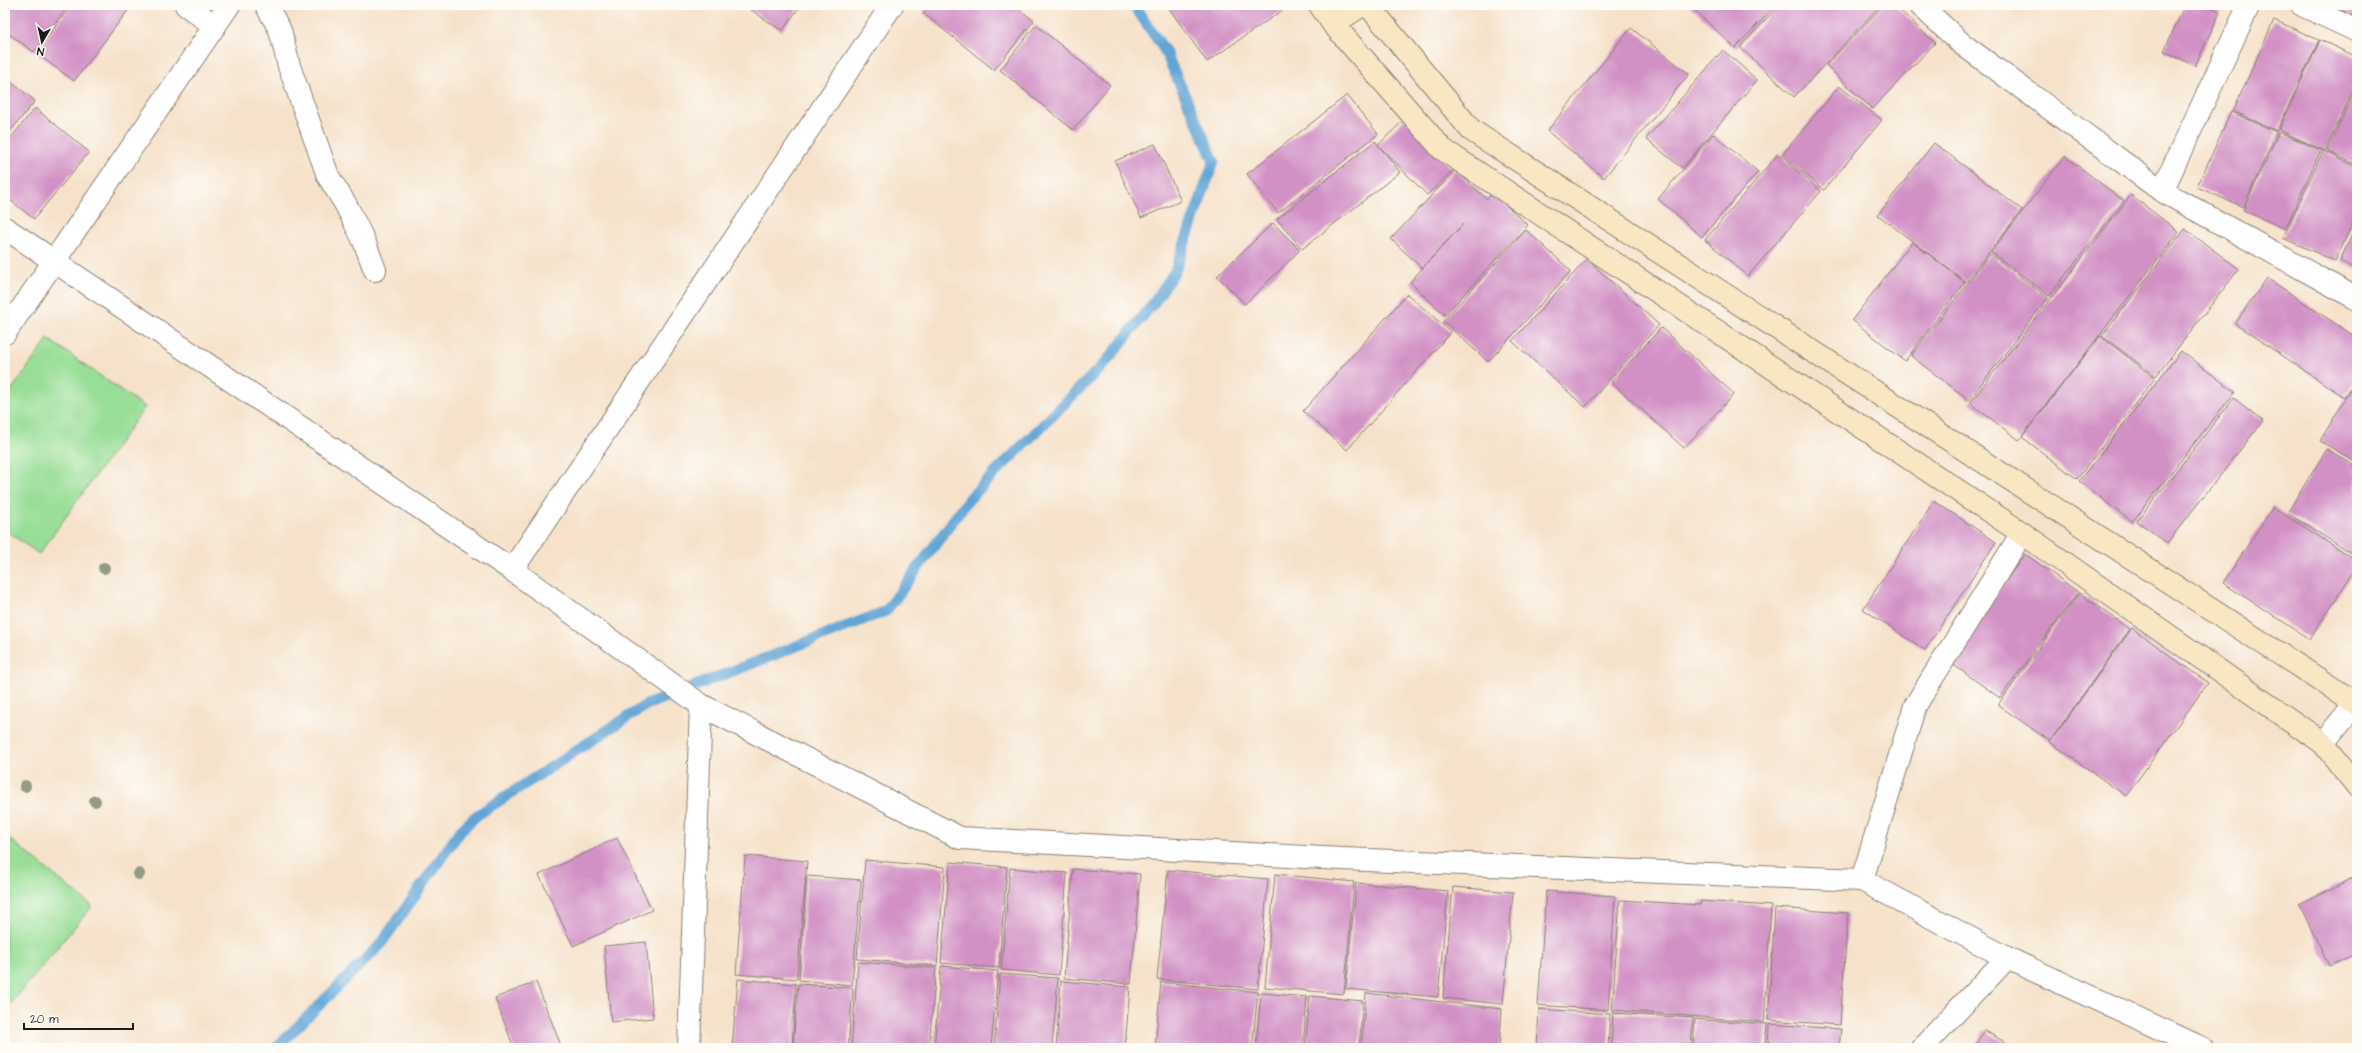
<svg xmlns="http://www.w3.org/2000/svg" width="2362" height="1053" viewBox="0 0 2362 1053" font-family="'Architects Daughter',sans-serif">
	<style>
		.green { fill: #99de97; stroke: #5a7d5a }
		.lines { fill: none; stroke-linecap: round; stroke-linejoin: round }
		.stream { stroke: #60a5d5; stroke-width: 11 }
		.building { fill: #d291c5 }
		.minor-casing { stroke: #897f74; stroke-width: 24 }
		.secondary-casing { stroke: #897f74; stroke-width: 24 }
		.minor { stroke: #fff; stroke-width: 22 }
		.secondary { stroke: #f9e7c3; stroke-width: 22 }
		.tree { fill: #969a82 }
	</style>
	<rect width="100%" height="100%" fill="#fdfcf7"/>
	<filter id="ink" filterUnits="userSpaceOnUse"><feTurbulence type="fractalNoise" baseFrequency=".025" numOctaves="2"/><feDisplacementMap in="SourceGraphic" scale="8" xChannelSelector="R" yChannelSelector="G"/><feConvolveMatrix kernelMatrix="1 2 1 2 8 2 1 2 1" color-interpolation-filters="sRGB"/></filter>
	<filter id="wash" filterUnits="userSpaceOnUse"><feTurbulence type="fractalNoise" baseFrequency=".012" numOctaves="4" result="noise"/><feDisplacementMap in="SourceGraphic" scale="16" xChannelSelector="R" yChannelSelector="G"/><feGaussianBlur stdDeviation="0.9" result="paint"/><feColorMatrix in="noise" values="0 0 0 0 0 0 0 0 0 0 0 0 0 0 0 0 0 1.4 0 .05"/><feComposite in="paint" operator="in"/></filter>
	<g filter="url(#wash)">
		<rect width="100%" height="100%" fill="#f6e2cb"/>
		<g class="green">
			<polygon points="48,339 145,407 39,554 5,530 5,399"/>
			<polygon points="5,835 92,906 5,1011"/>
		</g>
		<g class="lines">
			<polyline class="stream" points="276,1048 380,945 461,830 476,816 646,705 886,611 969,499 1105,363 1155,301 1175,271 1214,161 1165,51 1135,7 1137,5"/>
		</g>
		<g id="blocks">
			<g class="building">
				<polygon points="5,5 69,5 34,52 5,31"/>
				<polygon points="71,5 132,5 74,81 36,53"/>
				<polygon points="744,5 801,5 782,31"/>
				<polygon points="930,5 1014,5 1034,21 994,70 923,13"/>
				<polygon points="1171,5 1290,5 1207,62 1168,7"/>
				<polygon points="1689,5 1776,5 1735,48"/>
				<polygon points="1779,5 1881,5 1794,97 1740,47"/>
				<polygon points="1884,5 1894,5 1935,43 1872,109 1826,65"/>
				<polygon points="2185,5 2208,5 2220,12 2195,66 2164,51"/>
				<polygon points="2329,5 2357,5 2357,17 2337,8"/>
				<polygon points="2274,20 2319,40 2277,131 2233,111"/>
				<polygon points="1036,25 1110,85 1073,130 1000,70"/>
				<polygon points="1631,28 1689,74 1604,178 1547,131"/>
				<polygon points="2320,40 2357,57 2357,81 2325,151 2279,130"/>
				<polygon points="1723,50 1757,80 1682,168 1646,139"/>
				<polygon points="5,77 35,101 5,138"/>
				<polygon points="2357,85 2357,165 2327,151"/>
				<polygon points="1839,86 1882,120 1824,190 1782,155"/>
				<polygon points="1347,95 1378,134 1278,213 1247,174"/>
				<polygon points="35,108 89,152 34,219 5,196 5,145"/>
				<polygon points="2231,112 2277,132 2243,207 2197,187"/>
				<polygon points="1405,119 1453,170 1427,195 1378,145"/>
				<polygon points="2279,132 2321,150 2285,229 2243,210"/>
				<polygon points="1713,134 1758,172 1702,237 1658,199"/>
				<polygon points="1375,141 1400,172 1302,249 1277,219"/>
				<polygon points="1934,143 2022,210 1966,282 1878,215"/>
				<polygon points="1155,144 1181,201 1141,218 1115,161"/>
				<polygon points="2323,151 2357,167 2357,214 2335,261 2283,238"/>
				<polygon points="1778,154 1821,191 1748,276 1705,240"/>
				<polygon points="2065,156 2124,201 2049,296 1991,252"/>
				<polygon points="1455,170 1487,199 1492,193 1528,225 1445,315 1410,282 1463,224 1422,268 1391,239"/>
				<polygon points="2131,195 2179,232 2019,440 1970,403"/>
				<polygon points="1273,223 1300,250 1245,304 1217,276"/>
				<polygon points="2357,224 2357,269 2340,261"/>
				<polygon points="2185,229 2239,269 2156,376 2102,336"/>
				<polygon points="1526,230 1571,271 1488,362 1443,321"/>
				<polygon points="1912,242 1965,282 1905,361 1852,320"/>
				<polygon points="1990,254 2048,298 1969,400 1911,356"/>
				<polygon points="1587,259 1659,325 1585,407 1512,341"/>
				<polygon points="2267,278 2357,338 2357,378 2344,397 2235,324"/>
				<polygon points="1407,294 1451,332 1347,450 1303,411"/>
				<polygon points="1661,328 1734,394 1684,448 1611,382"/>
				<polygon points="2100,336 2155,378 2077,479 2022,437"/>
				<polygon points="2181,351 2235,392 2132,522 2079,481"/>
				<polygon points="2351,389 2357,393 2357,463 2320,441"/>
				<polygon points="2234,398 2263,421 2167,543 2137,521"/>
				<polygon points="2327,449 2357,467 2357,551 2354,555 2287,513"/>
				<polygon points="1934,501 1996,542 1925,650 1863,609"/>
				<polygon points="2273,507 2357,561 2357,566 2310,639 2223,583"/>
				<polygon points="2025,554 2078,592 2000,698 1948,661"/>
				<polygon points="2079,593 2130,629 2050,741 1998,705"/>
				<polygon points="2132,628 2208,683 2126,796 2050,742"/>
				<polygon points="617,838 652,910 573,946 539,875"/>
				<polygon points="745,856 807,861 797,979 736,974"/>
				<polygon points="865,860 945,867 937,966 857,959"/>
				<polygon points="950,862 1007,867 999,968 941,963"/>
				<polygon points="1010,868 1067,873 1059,975 1001,970"/>
				<polygon points="1073,869 1140,874 1131,984 1064,978"/>
				<polygon points="1168,870 1268,879 1258,989 1157,979"/>
				<polygon points="1275,874 1354,882 1344,994 1265,987"/>
				<polygon points="807,876 861,880 852,985 799,980"/>
				<polygon points="2357,876 2357,953 2329,966 2299,904"/>
				<polygon points="1356,883 1448,891 1438,997 1346,989"/>
				<polygon points="1453,887 1513,892 1503,1004 1443,998"/>
				<polygon points="1546,891 1615,896 1608,1010 1538,1005"/>
				<polygon points="1620,900 1700,905 1701,901 1771,906 1764,1022 1612,1010"/>
				<polygon points="1775,908 1848,913 1840,1025 1768,1020"/>
				<polygon points="646,942 653,1018 611,1022 604,946"/>
				<polygon points="858,962 936,968 929,1048 851,1048"/>
				<polygon points="941,966 998,971 991,1048 934,1048"/>
				<polygon points="1000,974 1058,978 1052,1048 994,1048"/>
				<polygon points="738,979 796,984 792,1048 732,1048"/>
				<polygon points="1061,981 1130,987 1125,1048 1056,1048"/>
				<polygon points="536,982 562,1048 514,1048 495,998"/>
				<polygon points="1161,982 1258,992 1252,1048 1155,1048"/>
				<polygon points="798,984 853,988 848,1048 793,1048"/>
				<polygon points="1261,993 1307,997 1303,1048 1256,1048"/>
				<polygon points="1366,993 1502,1009 1499,1048 1361,1048"/>
				<polygon points="1310,996 1363,1001 1359,1048 1305,1048"/>
				<polygon points="1539,1009 1610,1014 1608,1048 1537,1048"/>
				<polygon points="1613,1013 1693,1018 1691,1048 1611,1048"/>
				<polygon points="1695,1019 1767,1024 1765,1048 1693,1048"/>
				<polygon points="1769,1024 1841,1029 1839,1048 1768,1048"/>
				<polygon points="1984,1030 2015,1048 1974,1048"/>
			</g>
		</g>
	</g>
	<g filter="url(#ink)">
		<use href="#blocks" fill-opacity="0" stroke="#897f74" stroke-width="1"/>
		<g class="lines">
			<g class="minor-casing">
				<g id="minor">
					<polyline points="186,5 215,26"/>
					<polyline points="266,5 280,30 289,66 328,176 346,205 364,241 375,270"/>
					<polyline points="1920,5 1962,44 2162,191 2357,299"/>
					<polyline points="2302,5 2357,31"/>
					<polyline points="2162,191 2249,5"/>
					<polyline points="5,228 512,570 701,705 960,838 1342,859 1862,880 2007,958 2202,1048"/>
					<polyline points="5,333 229,5"/>
					<polyline points="512,570 892,5"/>
					<polyline points="2323,743 2357,701"/>
					<polyline points="1862,880 1915,706 2022,533"/>
					<polyline points="689,1048 701,705"/>
					<polyline points="1922,1048 2007,958"/>
				</g>
			</g>
			<g class="secondary-casing">
				<g id="secondary">
					<polyline points="1320,5 1333,24 1442,149 2022,533 2323,743 2357,786"/>
					<polyline points="1368,5 1471,130 2357,704"/>
					<polyline points="1333,24 1362,5"/>
				</g>
			</g>
			<use href="#minor" class="minor"/>
			<use href="#secondary" class="secondary"/>
		</g>
		<g class="tree">
			<circle cx="104" cy="568" r="6"/>
			<circle cx="25" cy="786" r="6"/>
			<circle cx="95" cy="801" r="6"/>
			<circle cx="139" cy="874" r="6"/>
		</g>
	</g>
	<rect width="2362" height="1053" fill="none" stroke="#fdfcf7" stroke-width="20"/>
	<g transform="translate(42 42) rotate(189)" stroke="#fdfcf7" stroke-width="3" paint-order="stroke">
	<path d="M0-3L7 15L0 10L-7 15Z" fill="#1c1c1c"/>
	<text y="-6" font-size="11" font-weight="bold" text-anchor="middle" fill="#1c1c1c">N</text>
	</g>
	<path d="M24 1023v6h109v-6" fill="none" stroke="#1c1c1c" stroke-width="2"/>
	<text x="30" y="1023" font-size="12" fill="#1c1c1c" stroke="#fdfcf7" stroke-width="3" paint-order="stroke">20 m</text>
</svg>
